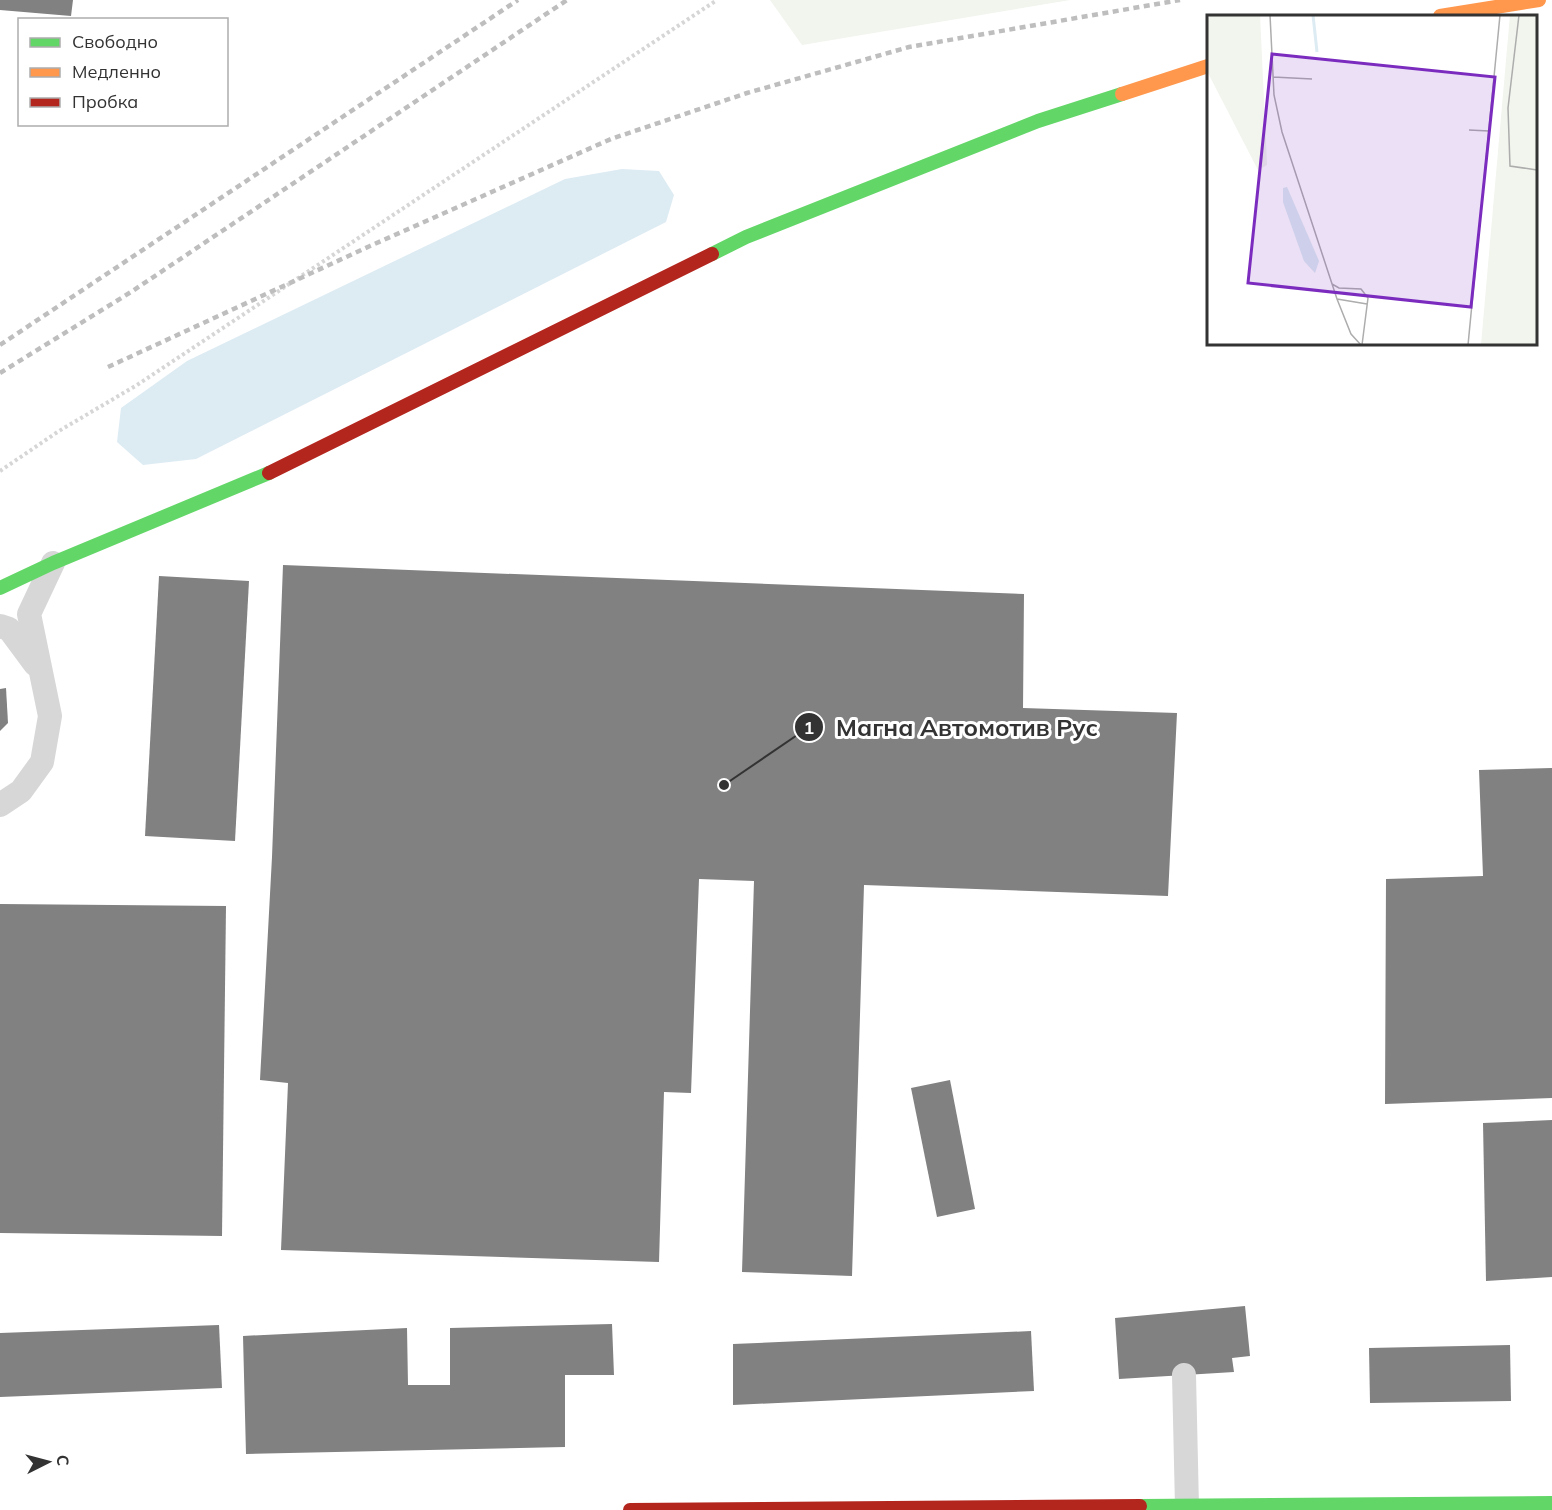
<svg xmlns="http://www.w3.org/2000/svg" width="1552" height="1510" viewBox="0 0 1552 1510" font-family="Mulish,sans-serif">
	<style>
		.green { fill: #f1f5ed }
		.water { fill: #ddebf3 }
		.building { fill: #818181 }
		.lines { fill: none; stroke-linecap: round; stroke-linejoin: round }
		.path { stroke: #d6d6d6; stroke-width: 4; stroke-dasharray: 3 3; stroke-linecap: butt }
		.street { stroke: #d7d7d7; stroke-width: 24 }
		.fast { stroke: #63d668; stroke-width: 14 }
		.slow { stroke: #ff974d; stroke-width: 14 }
		.jam { stroke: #b3261e; stroke-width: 14 }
		.rail { stroke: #bebebe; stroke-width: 4.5; stroke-dasharray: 6 4.5; stroke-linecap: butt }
		.inset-river { fill: none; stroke: #ddebf3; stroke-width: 3 }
		.inset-road { fill: none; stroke: #adadad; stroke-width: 1.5 }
		.view { fill: #7b2cbf; fill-opacity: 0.15; stroke: #7b2cbf; stroke-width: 3 }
		.inset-edge { fill: none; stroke: #333; stroke-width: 3 }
		.leader { fill: none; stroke: #333; stroke-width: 2 }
		.callout-dot { fill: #333; stroke: #fff; stroke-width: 2 }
		.mark-label { font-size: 18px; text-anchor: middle; font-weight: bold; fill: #fff }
		.callout-label { font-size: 24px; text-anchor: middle; font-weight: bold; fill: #333; stroke: #fff; stroke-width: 6; stroke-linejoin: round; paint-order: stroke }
	</style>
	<rect width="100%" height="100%" fill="#fff"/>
	<polygon class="green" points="770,0 1070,0 802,45"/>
	<polygon class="water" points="622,169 659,171 674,195 666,222 196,459 143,465 117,442 121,408 187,361 565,179"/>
	<g class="building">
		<polygon points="0,0 73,0 71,16 0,10"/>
		<polygon points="283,565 1024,594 1023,708 1177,713 1168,896 864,885 852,1276 742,1272 754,881 699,879 691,1093 664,1092 659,1262 281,1250 288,1083 260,1080 272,857"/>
		<polygon points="159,576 249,581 235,841 145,836"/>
		<polygon points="6,688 8,723 0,731 0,689"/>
		<polygon points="1552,768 1552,1098 1385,1104 1386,879 1483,876 1479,770"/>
		<polygon points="0,904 226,906 222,1236 0,1233"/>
		<polygon points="950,1080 975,1209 937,1217 911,1088"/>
		<polygon points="1552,1120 1552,1277 1486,1281 1483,1123"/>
		<polygon points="1245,1306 1250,1356 1232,1358 1234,1372 1119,1379 1115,1318"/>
		<polygon points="612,1324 614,1375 565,1375 565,1447 246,1454 243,1336 407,1328 408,1385 450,1385 450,1328"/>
		<polygon points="219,1325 222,1388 0,1397 0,1333"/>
		<polygon points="1031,1331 1034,1391 733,1405 733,1344"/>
		<polygon points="1510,1345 1511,1401 1370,1403 1369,1348"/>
	</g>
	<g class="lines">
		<polyline class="path" points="0,471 59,431 137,385 717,0"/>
		<g class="street">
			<polyline points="0,626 9,629 35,664"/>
			<polyline points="0,805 21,791 42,762 50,716 29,614 53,563"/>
			<polyline points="1184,1375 1187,1507"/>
		</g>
		<g class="fast">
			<polyline points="712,254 746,237 1038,121 1122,94"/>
			<polyline points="0,588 53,563 269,473"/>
			<polyline points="1140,1506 1552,1503"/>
		</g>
		<g class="slow">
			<polyline points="1440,16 1539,0"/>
			<polyline points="1122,94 1208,66"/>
		</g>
		<g class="jam">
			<polyline points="269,473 712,254"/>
			<polyline points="630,1510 1140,1506"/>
		</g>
		<g class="rail">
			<polyline points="0,345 518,0"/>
			<polyline points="108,367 370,246 611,139 747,93 909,47 1180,0"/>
			<polyline points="0,373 131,292 567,0"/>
		</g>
	</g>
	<g transform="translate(1207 15)">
		<rect width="330" height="330" fill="#fff"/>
		<path d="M 4,0 L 53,0 L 60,150 L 51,155 L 0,56 L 0,5 ZM 303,0 L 330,0 L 330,330 L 274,330 Z" fill="#f1f5ed"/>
		<path d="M 80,172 L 112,246 L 108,258 L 97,246 L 76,187 L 76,173 Z" fill="#ddebf3"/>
		<path class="inset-river" d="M 106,0 L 110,37"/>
		<path class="inset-road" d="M 63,0 L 67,80 L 75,117 L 130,284 L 144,319 L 154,330M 312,0 L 301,93 L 303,151 L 330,155M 66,62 L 105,64M 262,115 L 282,116M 125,269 L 132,273 L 154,274 L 161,283 L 155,330M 130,284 L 160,289M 261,330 L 293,0"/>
		<path class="view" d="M 65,39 L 288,62 L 264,292 L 41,268 Z"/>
		<rect width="330" height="330" class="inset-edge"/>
	</g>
	<path class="leader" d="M724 785L809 727"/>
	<g class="callout-dot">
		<circle cx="724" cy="785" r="6"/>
		<circle cx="809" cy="727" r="15"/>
	</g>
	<g class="mark-label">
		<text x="809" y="734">1</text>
	</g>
	<g class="callout-label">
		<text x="967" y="736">Магна Автомотив Рус</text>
	</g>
	<rect x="18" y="18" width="210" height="108" fill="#ffffff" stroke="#adadad" stroke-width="1.5"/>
	<rect x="30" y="38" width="30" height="9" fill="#63d668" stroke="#adadad" stroke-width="1.5"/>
	<text x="72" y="48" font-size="18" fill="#333333">Свободно</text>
	<rect x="30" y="68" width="30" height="9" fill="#ff974d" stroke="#adadad" stroke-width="1.5"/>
	<text x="72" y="78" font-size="18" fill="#333333">Медленно</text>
	<rect x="30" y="98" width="30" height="9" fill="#b3261e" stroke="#adadad" stroke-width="1.5"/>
	<text x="72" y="108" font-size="18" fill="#333333">Пробка</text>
	<g transform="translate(48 1462) rotate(84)" stroke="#ffffff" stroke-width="4.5" paint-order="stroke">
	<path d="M0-4.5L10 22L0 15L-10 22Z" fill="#333333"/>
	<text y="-9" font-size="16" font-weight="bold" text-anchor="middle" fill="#333333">С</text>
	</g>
</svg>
